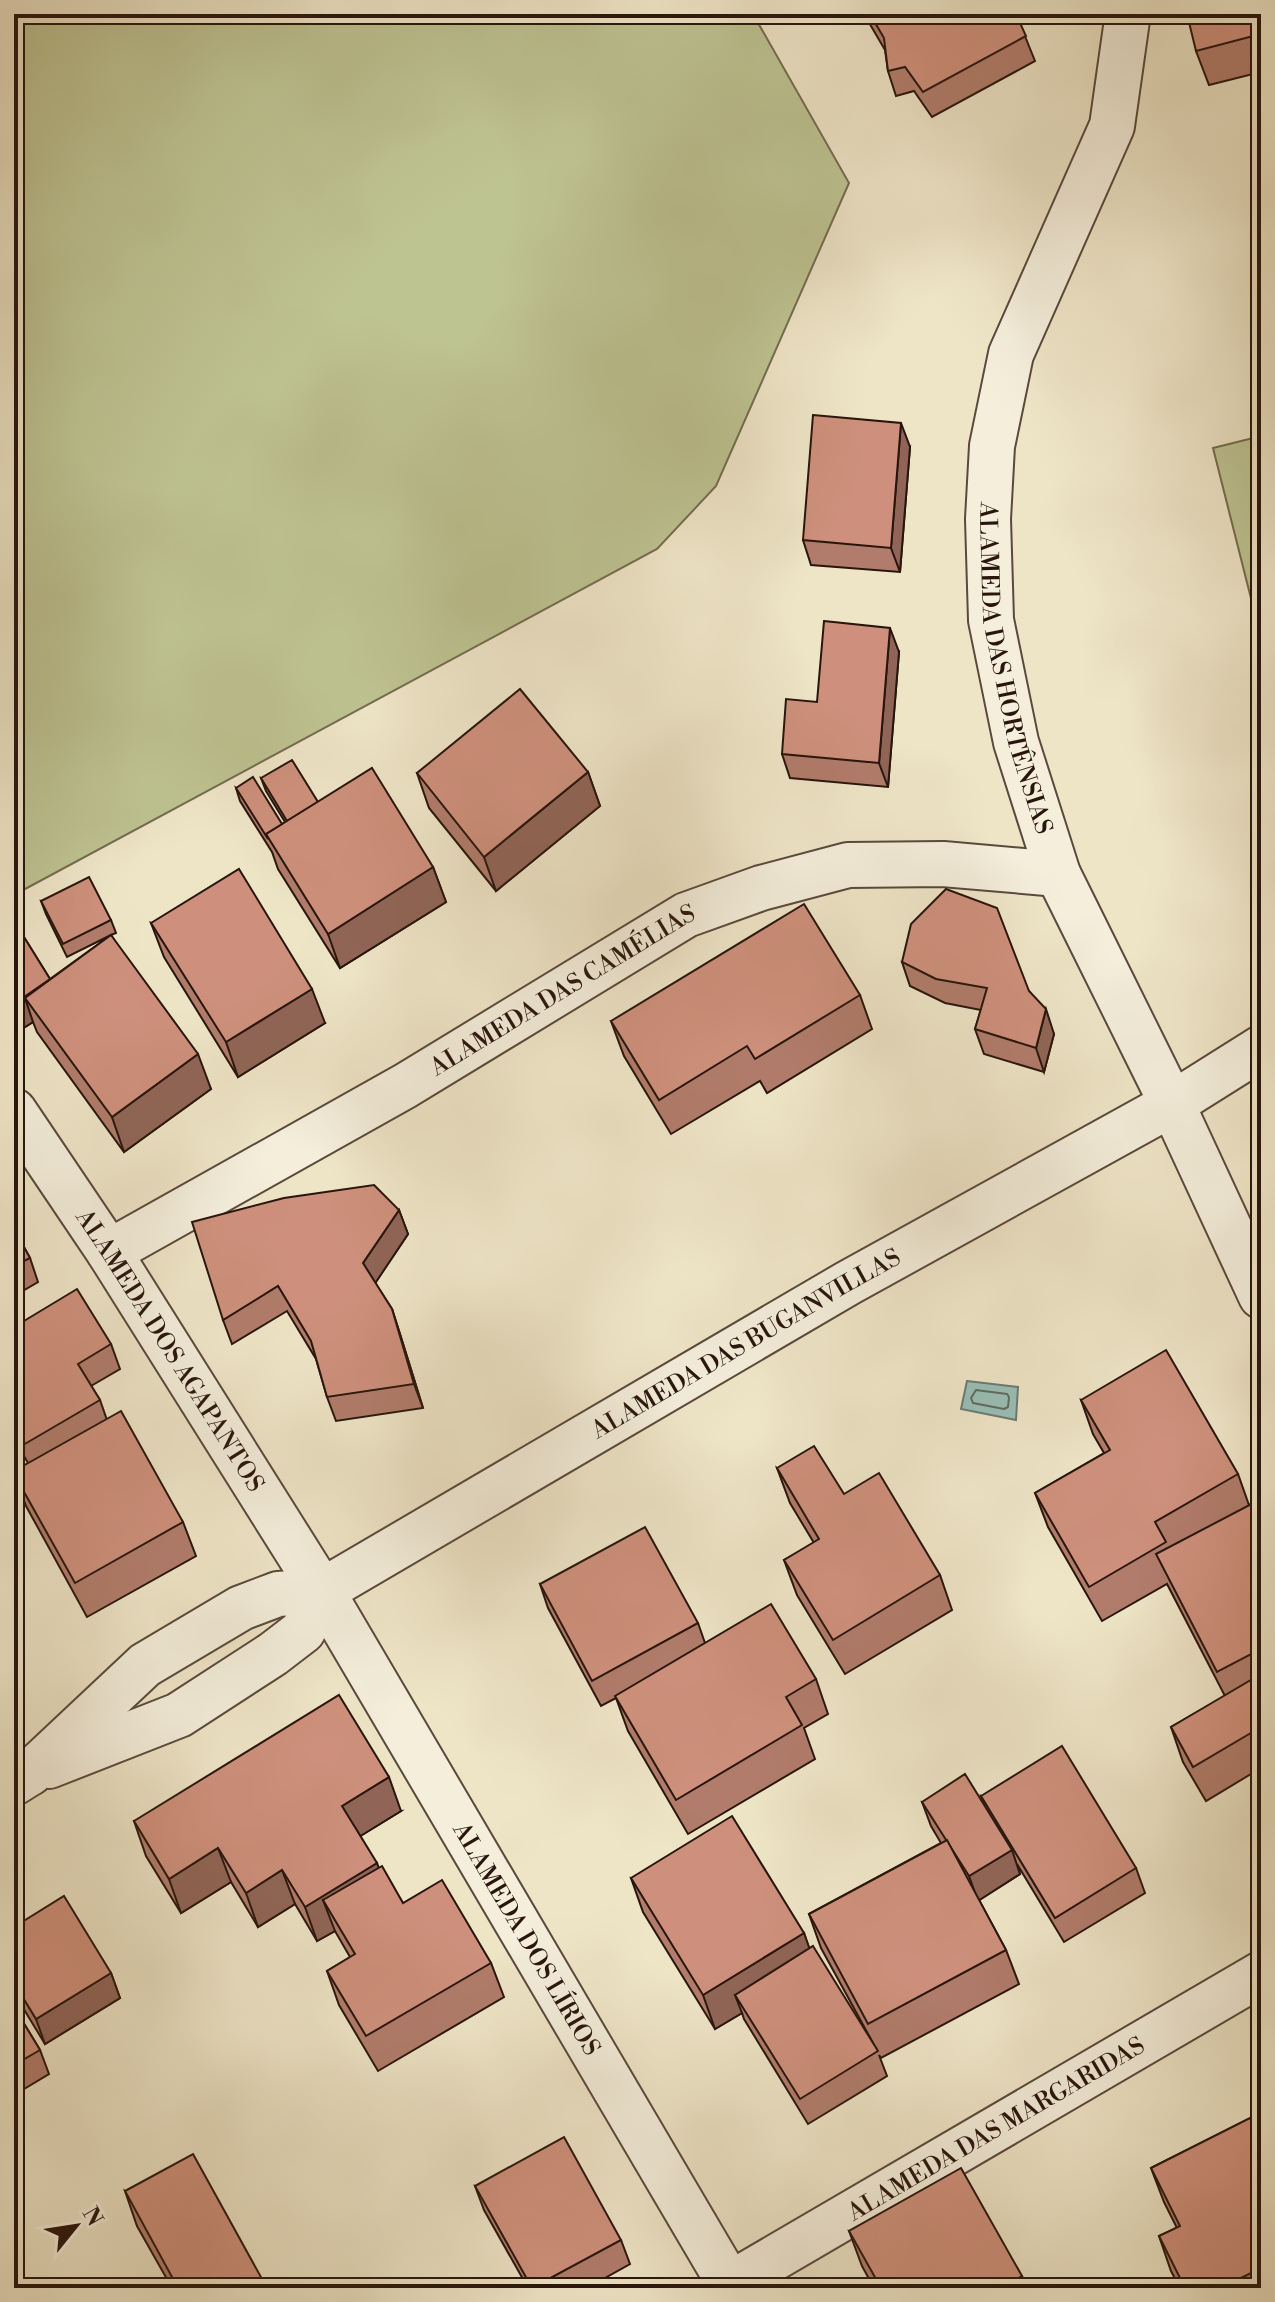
<svg xmlns="http://www.w3.org/2000/svg" width="1275" height="2302" viewBox="0 0 1275 2302" font-family="'Libre Bodoni',serif">
	<style>
		.green { fill: #bec392; stroke: #736c50; stroke-width: 2 }
		.water { fill: #99bfb7; stroke: #6c7b73; stroke-width: 2 }
		.lines { fill: none; stroke-linecap: round; stroke-linejoin: round }
		.shore { stroke: #606a62; stroke-width: 2 }
		.minor-casing { stroke: #5a493c; stroke-width: 48 }
		.tertiary-casing { stroke: #5a493c; stroke-width: 48 }
		.minor { stroke: #f4eedb; stroke-width: 44 }
		.tertiary { stroke: #f4eedb; stroke-width: 44 }
		.wall { fill: #b17c6b; stroke: #28150d; stroke-width: 2 }
		.shaded-wall { fill: #906557; stroke: #28150d; stroke-width: 2 }
		.building { fill: #ce907c; stroke: #28150d; stroke-width: 2 }
		.labels { text-anchor: middle; stroke-width: 8; stroke-linejoin: round; paint-order: stroke }
		.street-label { font-size: 24px; fill: #28150d; stroke: #f4eedb }
	</style>
	<rect width="100%" height="100%" fill="#eee5c7"/>
	<filter id="stains"><feTurbulence type="fractalNoise" baseFrequency=".0025" numOctaves="4"/><feColorMatrix values="0 0 0 0 .2 0 0 0 0 .09 0 0 0 0 .02 0 0 0 .5 -.17"/></filter>
	<radialGradient id="worn" r=".72"><stop offset=".6" stop-color="#630" stop-opacity="0"/><stop offset="1" stop-color="#630" stop-opacity=".3"/></radialGradient>
	<g class="green">
		<polygon points="14,14 753,14 849,183 716,486 657,549 14,895"/>
		<polygon points="1261,436 1261,638 1213,448"/>
	</g>
	<polygon class="water" points="967,1381 1018,1387 1016,1420 961,1409"/>
	<g class="lines">
		<polygon class="shore" points="976,1390 1007,1394 1009,1397 1008,1407 1004,1409 973,1403 971,1398"/>
		<g class="minor-casing">
			<g id="minor">
				<path id="s1" d="M 1125,14 L 1127,20 L 1112,126 L 1011,354 L 992,446 L 988,519 L 991,620 L 1016,742 L 1058,874 L 1172,1104 L 1261,1296"/>
				<path id="s2" d="M 14,1111 L 109,1252 L 322,1591 L 732,2288"/>
				<path id="s3" d="M 109,1252 L 405,1086 L 686,915 L 761,888 L 848,865 L 943,864 L 1058,874"/>
				<polyline points="49,1766 179,1715 273,1654 303,1631 322,1591"/>
				<path id="s4" d="M 30,1773 L 145,1665 L 241,1608 L 278,1594 L 322,1591 L 848,1283 L 1172,1104 L 1261,1048"/>
				<path id="s5" d="M 730,2284 L 1261,1974"/>
			</g>
		</g>
		<g class="tertiary-casing">
			<polyline id="tertiary" points="14,1783 30,1773"/>
		</g>
		<use href="#minor" class="minor"/>
		<use href="#tertiary" class="tertiary"/>
	</g>
	<g class="wall">
		<polygon points="864,14 1016,14 1035,61 932,117 914,91 896,96 888,71 885,50"/>
		<polygon points="1261,14 1261,72 1209,85 1196,51"/>
		<polygon points="910,447 900,572 811,565 803,540"/>
		<polygon points="899,652 888,787 790,778 782,754 817,702"/>
		<polygon points="588,772 600,806 496,891 429,808 417,773"/>
		<polygon points="261,778 318,802 433,867 446,902 340,968 278,869 272,852 240,801 236,788 282,824 285,822 266,791"/>
		<polygon points="41,901 111,920 116,933 111,935 211,1089 124,1152 37,1032 33,1022 14,1034 14,921 50,979 111,935 67,957 46,914"/>
		<polygon points="151,923 325,1023 238,1077 164,957"/>
		<polygon points="902,962 1029,991 1054,1034 1044,1072 984,1054 975,1029 981,1010 945,1003 910,986"/>
		<polygon points="860,995 872,1029 767,1093 760,1081 671,1134 624,1056 611,1021"/>
		<polygon points="399,1210 408,1234 375,1283 392,1309 400,1334 423,1408 336,1421 327,1397 316,1359 287,1311 232,1344 223,1320"/>
		<polygon points="14,1229 30,1258 38,1282 14,1296"/>
		<polygon points="14,1327 111,1344 120,1369 91,1386 100,1400 107,1420 183,1522 196,1556 87,1617 26,1506 14,1474 28,1463 14,1439"/>
		<polygon points="1081,1400 1238,1474 1249,1505 1261,1499 1261,1768 1206,1801 1183,1762 1171,1727 1225,1696 1167,1584 1102,1621 1048,1527 1035,1493 1104,1453 1093,1434"/>
		<polygon points="777,1468 940,1575 952,1610 845,1674 797,1595 784,1560 814,1543 790,1503"/>
		<polygon points="540,1584 698,1623 705,1643 816,1679 828,1714 804,1728 815,1759 688,1834 628,1731 616,1698 601,1706 548,1608"/>
		<polygon points="981,1796 1136,1868 1145,1893 1064,1942 1017,1864 1020,1874 979,1900 1006,1950 1019,1984 881,2058 879,2055 887,2076 808,2124 744,2019 742,2013 715,2029 643,1912 631,1878 804,1933 809,1948 873,2043 821,1948 809,1914 941,1843 931,1826 922,1802 986,1809"/>
		<polygon points="401,1811 360,1836 379,1868 403,1903 491,1963 504,1997 378,2071 339,2005 327,1971 350,1957 335,1931 317,1941 295,1904 258,1927 231,1882 181,1913 146,1856 134,1821"/>
		<polygon points="14,1927 111,1973 120,1998 45,2044 14,1993"/>
		<polygon points="14,2007 40,2050 49,2074 14,2095"/>
		<polygon points="1250,2118 1261,2288 1180,2288 1171,2271 1159,2236 1177,2228 1164,2202 1151,2168"/>
		<polygon points="475,2186 621,2240 630,2264 587,2288 528,2288 484,2210"/>
		<polygon points="125,2191 267,2288 172,2288 137,2226"/>
		<polygon points="849,2231 1022,2276 1027,2288 874,2288 862,2266"/>
	</g>
	<g class="shaded-wall">
		<polygon points="901,423 910,447 900,572 891,548"/>
		<polygon points="890,628 899,652 888,787 879,763"/>
		<polygon points="588,772 600,806 496,891 484,857"/>
		<polygon points="433,867 446,902 340,968 328,934"/>
		<polygon points="51,981 25,998 33,1022 14,1034 14,1004"/>
		<polygon points="312,989 325,1023 238,1077 226,1042"/>
		<polygon points="1046,1009 1054,1034 1044,1072 1036,1048"/>
		<polygon points="198,1054 211,1089 124,1152 112,1117"/>
		<polygon points="399,1210 408,1234 372,1288 363,1263"/>
		<polygon points="392,1309 400,1334 423,1408 414,1384"/>
		<polygon points="389,1777 401,1811 354,1840 342,1806"/>
		<polygon points="218,1848 231,1882 181,1913 169,1879"/>
		<polygon points="1012,1850 1020,1874 978,1901 969,1876"/>
		<polygon points="377,1863 389,1897 323,1900 335,1931 317,1941 305,1907"/>
		<polygon points="282,1870 295,1904 258,1927 246,1893"/>
		<polygon points="804,1933 816,1967 735,1995 742,2013 715,2029 703,1995"/>
		<polygon points="111,1973 120,1998 45,2044 36,2019"/>
	</g>
	<g class="building">
		<polygon points="870,14 1016,14 1026,36 923,92 905,67 888,71 884,38"/>
		<polygon points="1187,14 1261,14 1261,34 1196,51"/>
		<polygon points="813,415 901,423 891,548 803,540"/>
		<polygon points="824,621 890,628 879,763 782,754 786,699 817,702"/>
		<polygon points="520,689 588,772 484,857 417,773"/>
		<polygon points="292,760 318,802 287,821 261,778"/>
		<polygon points="372,768 433,867 328,934 266,834"/>
		<polygon points="253,777 282,824 266,834 268,839 236,788"/>
		<polygon points="239,869 312,989 226,1042 151,923"/>
		<polygon points="89,877 111,920 63,944 41,901"/>
		<polygon points="946,889 997,908 1029,991 1046,1009 1036,1048 975,1029 987,988 936,979 902,962 911,924"/>
		<polygon points="804,904 860,995 755,1059 747,1046 659,1100 611,1021"/>
		<polygon points="14,921 50,979 14,1004"/>
		<polygon points="111,935 198,1054 112,1117 25,998"/>
		<polygon points="374,1185 399,1210 363,1263 392,1309 414,1384 327,1397 311,1341 278,1286 223,1320 192,1222 284,1198"/>
		<polygon points="14,1229 30,1258 14,1266"/>
		<polygon points="77,1289 111,1344 78,1364 100,1400 23,1445 14,1430 14,1327"/>
		<polygon points="1166,1350 1238,1474 1155,1522 1166,1542 1089,1587 1035,1493 1110,1450 1081,1400"/>
		<polygon points="121,1411 183,1522 75,1583 14,1474 14,1471"/>
		<polygon points="814,1446 844,1494 879,1473 940,1575 833,1640 784,1560 819,1539 777,1468"/>
		<polygon points="1261,1499 1261,1649 1217,1672 1156,1554"/>
		<polygon points="645,1527 698,1623 592,1681 540,1584"/>
		<polygon points="771,1604 816,1679 786,1697 802,1725 676,1800 615,1696"/>
		<polygon points="1261,1674 1261,1727 1193,1767 1171,1727"/>
		<polygon points="339,1695 389,1777 342,1806 377,1863 305,1907 282,1870 246,1893 218,1848 169,1879 134,1821"/>
		<polygon points="1062,1746 1136,1868 1055,1918 981,1796"/>
		<polygon points="965,1774 1012,1850 969,1876 922,1802"/>
		<polygon points="732,1816 804,1933 703,1995 631,1878"/>
		<polygon points="947,1840 1006,1950 868,2024 809,1914"/>
		<polygon points="382,1866 403,1903 442,1880 491,1963 366,2036 327,1971 355,1954 323,1900"/>
		<polygon points="64,1896 111,1973 36,2019 14,1983 14,1927"/>
		<polygon points="813,1946 878,2051 800,2099 735,1995"/>
		<polygon points="14,2007 40,2050 14,2065"/>
		<polygon points="1250,2118 1261,2141 1261,2288 1259,2288 1251,2273 1220,2288 1185,2288 1159,2236 1180,2226 1151,2168"/>
		<polygon points="564,2137 621,2240 532,2288 475,2186"/>
		<polygon points="193,2154 267,2288 178,2288 125,2191"/>
		<polygon points="961,2168 1022,2276 1001,2288 881,2288 849,2231"/>
	</g>
	<g class="labels">
		<g class="street-label">
			<text dy="8" stroke="none"><textPath href="#s1" startOffset="682">ALAMEDA DAS HORTÊNSIAS</textPath></text>
			<text dy="8" stroke="none"><textPath href="#s3" startOffset="524">ALAMEDA DAS CAMÉLIAS</textPath></text>
			<text dy="8" stroke="none"><textPath href="#s4" startOffset="844">ALAMEDA DAS BUGANVILLAS</textPath></text>
			<text dy="8" stroke="none"><textPath href="#s2" startOffset="286">ALAMEDA DOS AGAPANTOS</textPath></text>
			<text dy="8" stroke="none"><textPath href="#s2" startOffset="974">ALAMEDA DOS LÍRIOS</textPath></text>
			<text dy="8" stroke="none"><textPath href="#s5" startOffset="308">ALAMEDA DAS MARGARIDAS</textPath></text>
		</g>
	</g>
	<rect width="1275" height="2302" fill="none" stroke="#eee5c7" stroke-width="48"/>
	<rect x="16" y="16" width="1243" height="2270" fill="none" stroke="#28150d" stroke-width="4"/>
	<rect x="24" y="24" width="1227" height="2254" fill="none" stroke="#28150d" stroke-width="2"/>
	<g transform="translate(76 2226) rotate(60)" stroke="#f4eedb" stroke-width="6" paint-order="stroke">
	<path d="M0-6L14 30L0 20L-14 30Z" fill="#28150d"/>
	<text y="-12" font-size="22" font-weight="bold" text-anchor="middle" fill="#28150d">N</text>
	</g>
	<rect width="100%" height="100%" filter="url(#stains)"/>
	<rect width="100%" height="100%" fill="url(#worn)"/>
</svg>
